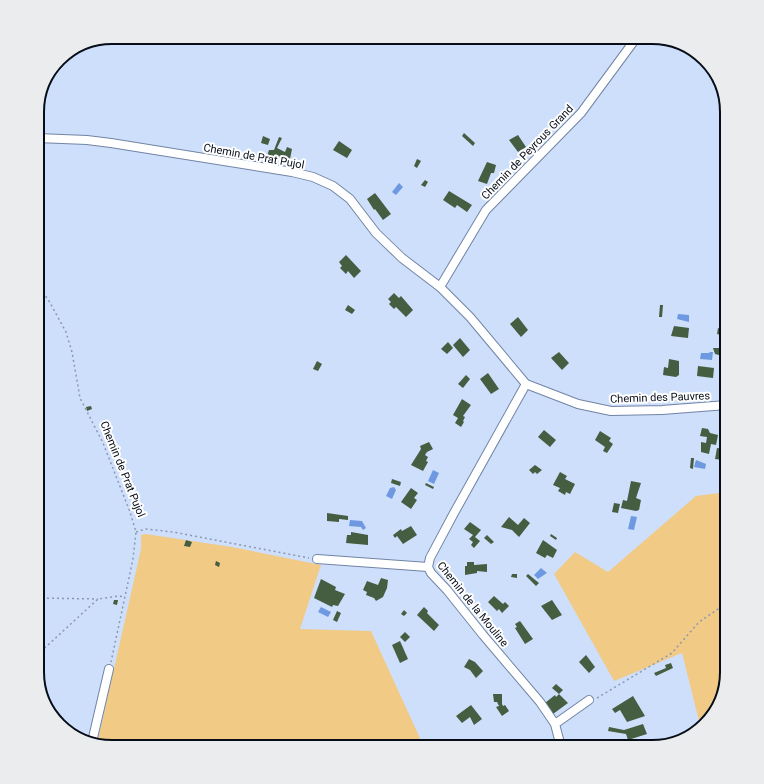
<svg xmlns="http://www.w3.org/2000/svg" width="764" height="784" viewBox="0 0 764 784" font-family="Roboto,sans-serif">
	<style>
		.green { fill: #f1ca86 }
		.water { fill: #6e99e1 }
		.building { fill: #455d40 }
		.lines { fill: none; stroke-linecap: round; stroke-linejoin: round }
		.minor-casing { stroke: #7184a4; stroke-width: 10 }
		.path { stroke: #8b98af; stroke-width: 1.5; stroke-dasharray: 2 3; stroke-linecap: butt }
		.minor { stroke: #fff; stroke-width: 8 }
		.labels { text-anchor: middle; stroke-width: 4; stroke-linejoin: round; paint-order: stroke }
		.street-label { font-size: 11px; fill: #060d18; stroke: #fff }
		.rim { fill: none; stroke: #060d18; stroke-width: 2 }
	</style>
	<rect width="100%" height="100%" fill="#cedffc"/>
	<g class="green">
		<polygon points="727,492 727,672 719,705 701,729 682,653 614,681 554,574 575,552 608,572 696,496"/>
		<polygon points="146,534 232,547 321,565 300,629 371,631 424,747 112,747 97,744 141,549 141,535"/>
	</g>
	<g class="water">
		<polygon points="399,183 403,187 396,195 392,192"/>
		<polygon points="678,314 689,315 689,322 677,319"/>
		<polygon points="710,352 713,352 712,360 700,359 701,353 709,353"/>
		<polygon points="696,460 706,464 705,469 694,467"/>
		<polygon points="433,470 439,473 434,484 428,481"/>
		<polygon points="390,488 394,487 396,490 392,499 386,496"/>
		<polygon points="631,516 637,517 634,530 628,529"/>
		<polygon points="350,520 362,521 366,528 363,530 361,527 349,526"/>
		<polygon points="541,568 547,573 538,579 534,575"/>
		<polygon points="321,607 331,612 328,617 318,612"/>
	</g>
	<g class="building">
		<polygon points="464,133 475,143 473,146 462,136"/>
		<polygon points="518,135 526,147 518,152 509,140"/>
		<polygon points="263,136 270,139 268,145 261,143"/>
		<polygon points="279,137 282,138 277,148 285,152 287,147 292,149 290,159 278,156 276,160 267,156 269,150 274,150"/>
		<polygon points="339,141 352,150 347,158 333,150"/>
		<polygon points="417,159 421,161 417,168 414,166"/>
		<polygon points="487,162 496,165 494,173 491,173 487,184 478,181"/>
		<polygon points="425,180 428,182 425,187 421,185"/>
		<polygon points="449,191 472,205 467,212 457,205 455,208 443,200"/>
		<polygon points="375,193 391,214 383,220 375,209 374,210 367,199"/>
		<polygon points="346,255 361,271 354,278 348,271 346,274 340,268 342,266 339,262"/>
		<polygon points="394,293 399,298 401,296 413,310 406,317 396,307 394,309 389,304 391,302 388,299"/>
		<polygon points="348,305 355,310 352,314 345,310"/>
		<polygon points="660,305 663,305 662,317 659,317"/>
		<polygon points="518,317 528,330 521,337 510,324"/>
		<polygon points="674,326 689,328 688,338 671,336"/>
		<polygon points="718,328 722,329 721,335 717,334"/>
		<polygon points="460,338 470,350 463,357 453,345"/>
		<polygon points="448,342 453,348 447,354 441,349"/>
		<polygon points="713,348 720,348 719,355 715,354"/>
		<polygon points="559,352 569,363 562,370 551,358"/>
		<polygon points="669,359 679,361 679,375 676,377 663,375 664,367 668,368"/>
		<polygon points="317,361 322,364 318,371 313,369"/>
		<polygon points="698,366 714,368 713,378 697,376"/>
		<polygon points="488,373 499,389 491,394 480,379"/>
		<polygon points="466,375 470,379 463,388 458,384"/>
		<polygon points="462,399 471,405 463,416 465,417 463,421 464,422 461,427 455,423 458,418 453,415"/>
		<polygon points="91,406 92,409 87,411 86,407"/>
		<polygon points="702,428 708,429 710,433 718,435 716,445 711,444 709,454 701,452 701,442 706,443 707,437 700,436"/>
		<polygon points="544,430 556,440 550,447 538,437"/>
		<polygon points="600,431 611,438 609,441 613,444 607,453 603,451 605,447 595,440"/>
		<polygon points="429,442 433,449 427,452 425,455 428,457 426,461 428,462 423,471 411,465 421,449 420,446"/>
		<polygon points="717,448 725,449 723,460 715,459"/>
		<polygon points="691,458 694,458 693,469 690,468"/>
		<polygon points="535,465 542,470 537,474 535,472 533,474 529,470"/>
		<polygon points="560,472 567,476 565,479 575,484 570,494 566,492 565,495 558,491 560,488 553,485"/>
		<polygon points="392,479 401,482 400,486 391,483"/>
		<polygon points="631,481 641,483 636,498 641,500 639,510 636,511 621,508 623,500 627,501"/>
		<polygon points="426,483 434,487 433,489 425,485"/>
		<polygon points="411,488 418,493 414,498 417,500 411,509 401,502"/>
		<polygon points="614,503 620,504 618,513 612,512"/>
		<polygon points="327,513 348,516 348,520 339,519 339,522 327,521"/>
		<polygon points="509,517 518,525 524,518 530,523 519,537 512,530 501,527"/>
		<polygon points="470,522 481,530 475,537 480,541 474,548 471,545 473,542 469,539 473,535 464,529"/>
		<polygon points="411,526 417,535 403,544 397,536 395,538 393,535 401,529 402,531"/>
		<polygon points="351,532 368,535 368,545 346,543 347,535 351,535"/>
		<polygon points="551,534 557,538 556,540 550,536"/>
		<polygon points="487,535 494,542 491,544 484,538"/>
		<polygon points="186,540 192,542 190,547 184,546"/>
		<polygon points="543,540 557,550 553,558 547,555 545,558 536,553"/>
		<polygon points="216,561 220,563 219,567 215,565"/>
		<polygon points="467,562 474,562 474,565 487,564 487,572 477,571 477,573 465,575 465,566 467,566"/>
		<polygon points="512,574 517,574 517,578 511,577"/>
		<polygon points="528,574 539,583 536,586 526,576"/>
		<polygon points="381,578 388,580 387,588 383,597 376,601 374,598 366,595 367,592 363,590 367,581 378,585"/>
		<polygon points="321,579 336,587 335,590 345,594 338,606 333,605 332,607 314,598"/>
		<polygon points="494,596 503,604 505,602 509,606 502,613 499,609 497,611 488,602"/>
		<polygon points="114,600 118,600 117,605 113,604"/>
		<polygon points="552,600 562,615 552,620 541,606"/>
		<polygon points="424,607 428,611 427,613 439,625 434,631 417,615"/>
		<polygon points="404,610 407,613 404,616 401,614"/>
		<polygon points="337,611 341,613 337,622 333,620"/>
		<polygon points="520,621 533,639 525,644 515,628 517,627 515,624"/>
		<polygon points="405,632 410,637 405,642 400,637"/>
		<polygon points="400,641 408,659 400,663 392,645"/>
		<polygon points="586,655 595,667 589,673 579,662"/>
		<polygon points="469,659 475,662 483,671 476,678 470,670 464,667"/>
		<polygon points="671,663 673,668 656,676 654,673 666,668 665,665"/>
		<polygon points="556,684 563,690 559,694 552,688"/>
		<polygon points="493,694 502,694 502,704 503,706 505,705 509,711 502,716 496,707 499,706 497,702 494,702"/>
		<polygon points="559,694 568,703 553,714 545,703 555,695 556,697"/>
		<polygon points="633,696 645,716 627,722 620,710 615,713 612,709"/>
		<polygon points="471,705 482,719 474,725 470,717 462,723 456,716"/>
		<polygon points="643,724 647,734 628,740 626,734 608,731 609,727 624,730"/>
	</g>
	<g class="lines">
		<g class="minor-casing">
			<g id="minor">
				<polyline points="37,138 87,140 111,143 292,172 313,177 333,186 350,199 376,233 402,258 440,287 470,317 526,384 578,404 611,411 662,410 727,405"/>
				<polyline points="440,287 486,210 581,113 637,37"/>
				<polyline points="526,384 454,513 430,558 428,567 431,573 447,590 483,635 540,702 555,724 561,747"/>
				<polyline points="317,559 428,567"/>
				<polyline points="555,724 589,700"/>
				<polyline points="92,742 109,669"/>
			</g>
		</g>
		<g class="path">
			<polyline points="37,284 49,301 66,332 72,352 80,398 103,443 130,512 136,532 133,559 111,662"/>
			<polyline points="136,532 146,529 173,532 309,558"/>
			<polyline points="37,598 98,599"/>
			<polyline points="37,655 98,599 118,596 125,597"/>
			<polyline points="597,698 672,653 699,622 727,603"/>
		</g>
		<use href="#minor" class="minor"/>
	</g>
	<g class="labels">
		<g class="street-label">
			<text transform="translate(527 152) rotate(-46)" y="4">Chemin de Peyrous Grand</text>
			<text transform="translate(254 156) rotate(10)" y="4">Chemin de Prat Pujol</text>
			<text transform="translate(660 397) rotate(-2)" y="4">Chemin des Pauvres</text>
			<text transform="translate(123 469) rotate(68)" y="4">Chemin de Prat Pujol</text>
			<text transform="translate(473 604) rotate(51)" y="4">Chemin de la Mouline</text>
		</g>
	</g>
	<path d="M0 0H764V784H0ZM112 44H652A68 68 0 0 1 720 112V672A68 68 0 0 1 652 740H112A68 68 0 0 1 44 672V112A68 68 0 0 1 112 44Z" fill="#ebeced" fill-rule="evenodd"/>
	<path class="rim" d="M112 44H652A68 68 0 0 1 720 112V672A68 68 0 0 1 652 740H112A68 68 0 0 1 44 672V112A68 68 0 0 1 112 44Z"/>
</svg>
